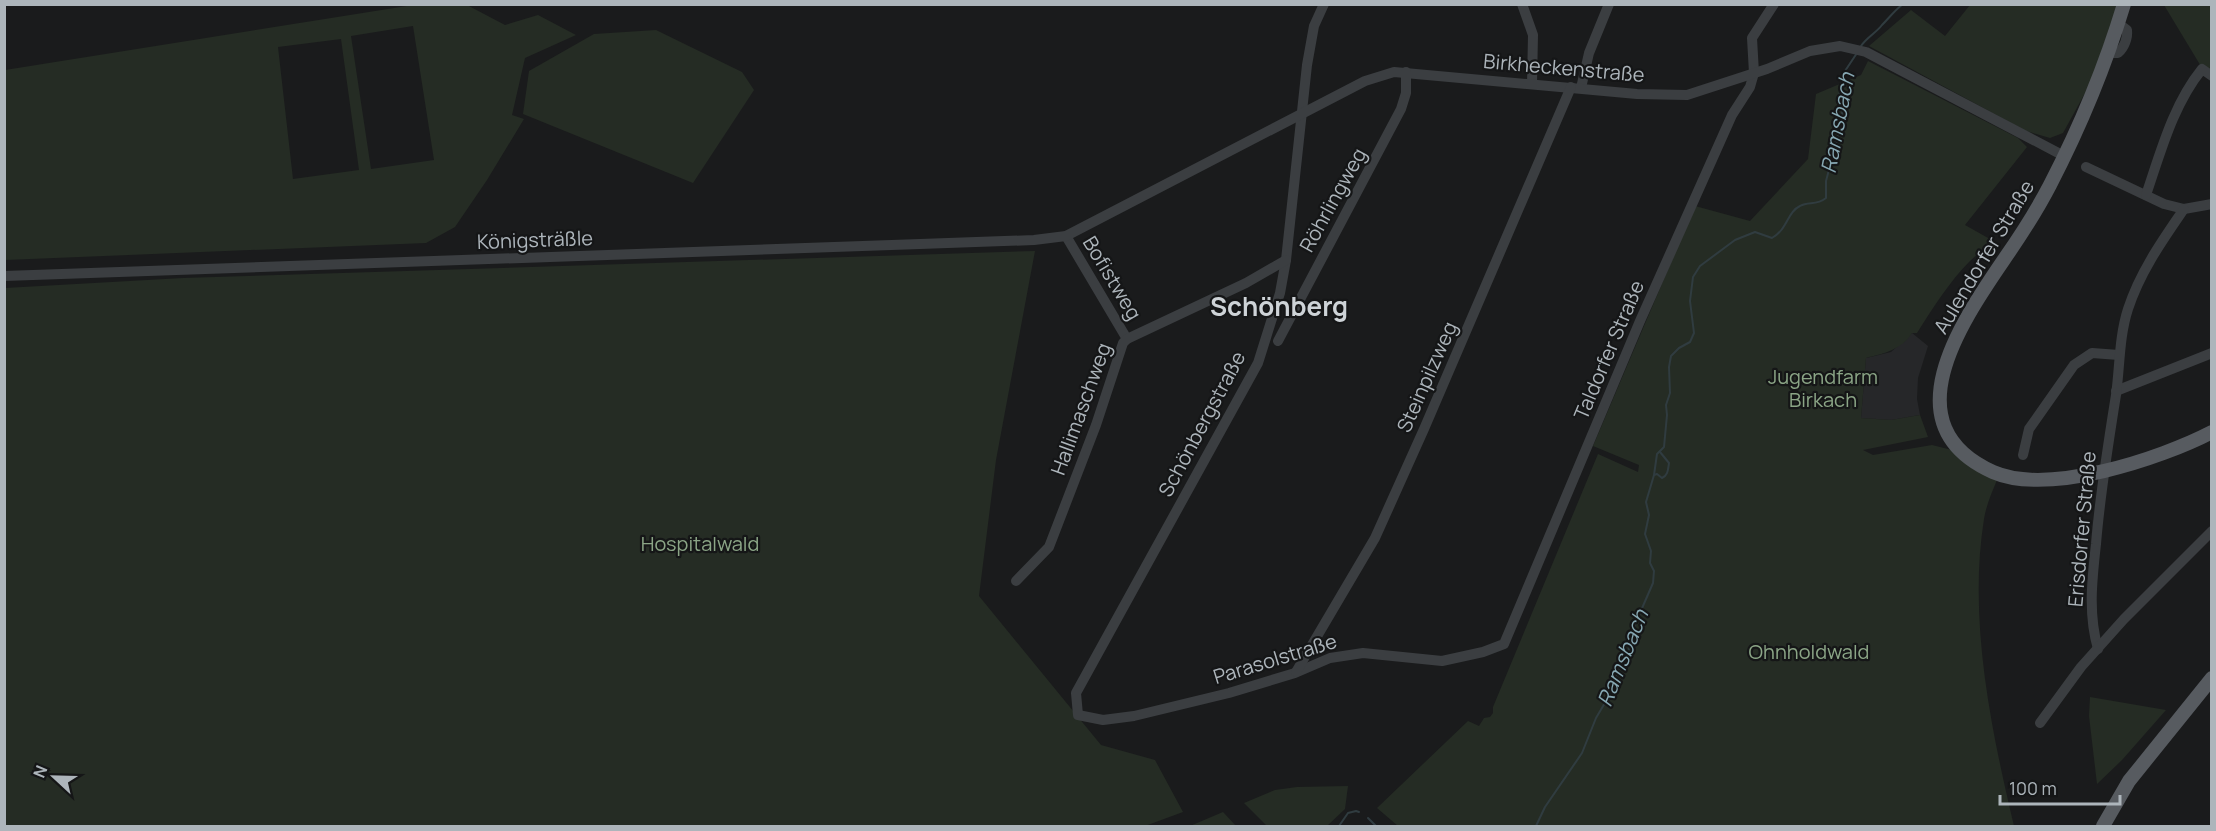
<svg xmlns="http://www.w3.org/2000/svg" width="2216" height="831" viewBox="0 0 2216 831" font-family="Manrope,sans-serif">
	<style>
		.built { fill: #262729 }
		.green { fill: #252c24; fill-rule: evenodd }
		.lines { fill: none; stroke-linecap: round; stroke-linejoin: round }
		.stream { stroke: #303c40; stroke-width: 2 }
		.minor { stroke: #3b3e41; stroke-width: 10 }
		.major { stroke: #575b60; stroke-width: 14 }
		.labels { text-anchor: middle; stroke-width: 4.5; stroke-linejoin: round; paint-order: stroke }
		.street-label { font-size: 20px; fill: #adb5bb; stroke: #151617 }
		.park-label { font-size: 20px; fill: #8ba586; stroke: #151617 }
		.water-label { font-size: 21px; font-style: italic; fill: #87a8b3; stroke: #151617 }
		.district-label { font-size: 26px; font-weight: bold; fill: #ced3d7; stroke: #151617 }
	</style>
	<rect width="100%" height="100%" fill="#1a1b1c"/>
	<polygon class="built" points="1912,333 1928,346 1918,378 1917,399 1920,415 1891,420 1861,418 1866,358 1891,352"/>
	<g class="green">
		<path d="M 413,5 L 467,5 L 505,25 L 538,15 L 576,35 L 525,58 L 512,115 L 524,119 L 487,180 L 455,227 L 426,243 L 5,260 L 5,70 ZM 413,26 L 434,160 L 371,169 L 351,36 ZM 341,39 L 359,170 L 293,179 L 278,47 Z"/>
		<polygon points="1970,5 2118,5 2090,84 2063,133 2050,138 2026,131 1869,46 1911,10 1945,36"/>
		<polygon points="2164,5 2211,5 2211,75 2202,68"/>
		<polygon points="656,30 742,72 754,90 693,183 523,114 529,71 594,34"/>
		<path d="M 1868,61 L 2018,138 L 2027,147 L 1965,225 L 1997,243 L 1994,247 C 1969,248 1930,313 1917,333 L 1912,333 C 1901,350 1885,353 1866,358 L 1861,418 L 1891,420 L 1920,415 L 1928,437 L 1863,450 L 1873,455 L 1932,445 L 1952,450 L 1973,469 L 1997,480 C 1992,492 1986,506 1984,519 C 1968,619 1991,729 2014,826 L 1398,826 L 1377,808 L 1468,721 L 1479,726 L 1484,718 L 1490,717 L 1493,713 L 1493,707 L 1598,454 L 1638,472 L 1639,465 L 1593,446 L 1695,206 L 1750,221 L 1808,159 L 1816,94 L 1861,75 Z"/>
		<polygon points="1035,251 996,460 979,596 1101,745 1155,760 1183,812 1145,826 5,826 5,288 183,278"/>
		<polygon points="2090,697 2166,710 2122,760 2097,784 2089,716"/>
		<polygon points="1348,786 1345,809 1327,826 1267,826 1244,803 1275,790 1297,787"/>
		<polygon points="1223,812 1236,826 1190,826"/>
	</g>
	<g class="lines">
		<g class="stream">
			<path d="M 1861,46 C 1867,37 1876,33 1882,25 C 1889,18 1894,11 1903,4"/>
			<path d="M 1654,475 L 1657,474 L 1662,478 C 1668,475 1668,470 1669,463 L 1660,452"/>
			<polyline points="1368,818 1376,826"/>
			<polyline points="1339,826 1348,813 1356,811 1359,812"/>
			<path d="M 1536,826 L 1545,807 L 1582,753 L 1596,718 L 1609,696 L 1619,668 L 1629,649 L 1636,622 L 1653,583 L 1654,571 L 1650,563 L 1651,551 L 1645,534 L 1649,515 L 1646,502 L 1654,475 L 1657,454 L 1664,447 L 1667,415 L 1666,405 L 1670,393 L 1669,367 L 1671,356 L 1679,348 L 1690,342 L 1694,333 L 1690,301 L 1693,277 L 1700,266 L 1735,240 L 1755,232 L 1772,238 C 1788,229 1787,212 1800,206 C 1809,201 1816,206 1826,198 L 1826,181 L 1843,117 L 1839,97 L 1843,74 L 1857,53"/>
		</g>
		<g class="minor">
			<polyline points="1324,4 1314,26 1307,65 1286,260 1280,293 1258,363 1076,693 1078,715 1103,720 1134,716 1229,693 1295,673 1330,658 1363,653 1442,661 1483,652 1504,644 1640,321 1732,115 1750,87 1754,73 1752,38 1774,4"/>
			<polyline points="1522,4 1533,35 1532,84"/>
			<path d="M 2113,53 L 2118,53 C 2124,48 2128,38 2127,30 L 2123,27"/>
			<polyline points="1581,88 1589,53 1609,4"/>
			<polyline points="2086,167 2164,204 2184,209 2212,204"/>
			<path d="M 2146,195 C 2161,151 2173,105 2202,69 L 2212,76"/>
			<polyline points="1066,236 1127,339"/>
			<polyline points="4,276 920,244 1034,240 1066,236 1365,81 1394,72 1637,94 1687,95 1767,69 1810,51 1840,46 1866,52 2064,156"/>
			<polyline points="1278,341 1401,109 1406,93 1406,72"/>
			<polyline points="2116,391 2212,353"/>
			<polyline points="2023,455 2029,429 2074,365 2092,353 2119,355"/>
			<polyline points="1016,581 1049,547 1096,425 1123,343 1127,339 1246,283 1286,260"/>
			<path d="M 2098,649 C 2088,614 2092,580 2096,544 C 2100,494 2108,445 2116,395 C 2120,366 2119,337 2128,309 C 2140,272 2162,241 2184,209"/>
			<polyline points="1296,672 1375,538 1424,429 1571,87"/>
			<polyline points="2040,723 2081,667 2124,619 2212,531"/>
		</g>
		<g class="major">
			<path d="M 2124,4 C 2105,67 2080,127 2050,185 C 2037,210 2021,235 2005,258 C 1962,321 1889,425 1993,472 C 2048,496 2160,459 2212,432"/>
			<polyline points="2103,826 2129,781 2212,678"/>
		</g>
	</g>
	<g class="labels">
		<g class="street-label">
			<text transform="translate(1564 68) rotate(5)" y="7">Birkheckenstraße</text>
			<text transform="translate(1333 200) rotate(-61)" y="7">Röhrlingweg</text>
			<text transform="translate(535 240) rotate(-2)" y="7">Königsträßle</text>
			<text transform="translate(1984 257) rotate(-59)" y="7">Aulendorfer Straße</text>
			<text transform="translate(1112 278) rotate(59)" y="7">Bofistweg</text>
			<text transform="translate(1609 350) rotate(-67)" y="7">Taldorfer Straße</text>
			<text transform="translate(1427 377) rotate(-66)" y="7">Steinpilzweg</text>
			<text transform="translate(1081 409) rotate(-70)" y="7">Hallimaschweg</text>
			<text transform="translate(1202 424) rotate(-62)" y="7">Schönbergstraße</text>
			<text transform="translate(2082 529) rotate(-85)" y="7">Erisdorfer Straße</text>
			<text transform="translate(1275 659) rotate(-17)" y="7">Parasolstraße</text>
		</g>
		<g class="park-label">
			<text x="1823" y="384">Jugendfarm<tspan x="1823" dy="23">Birkach</tspan></text>
			<text x="700" y="551">Hospitalwald</text>
			<text x="1809" y="659">Ohnholdwald</text>
		</g>
		<g class="water-label">
			<text transform="translate(1838 123) rotate(-79)" y="7">Ramsbach</text>
			<text transform="translate(1623 658) rotate(-68)" y="7">Ramsbach</text>
		</g>
		<g class="district-label">
			<text x="1279" y="316">Schönberg</text>
		</g>
	</g>
	<rect width="2216" height="831" fill="none" stroke="#adb5bb" stroke-width="12"/>
	<g transform="translate(54 777) rotate(292)" stroke="#151617" stroke-width="4.5" paint-order="stroke">
	<path d="M0-4.5L10 22L0 15L-10 22Z" fill="#adb5bb"/>
	<text y="-9" font-size="16" font-weight="bold" text-anchor="middle" fill="#adb5bb">N</text>
	</g>
	<path d="M2000 795v9h120v-9" fill="none" stroke="#adb5bb" stroke-width="3"/>
	<text x="2009" y="795" font-size="18" fill="#adb5bb" stroke="#151617" stroke-width="4.5" paint-order="stroke">100 m</text>
</svg>
